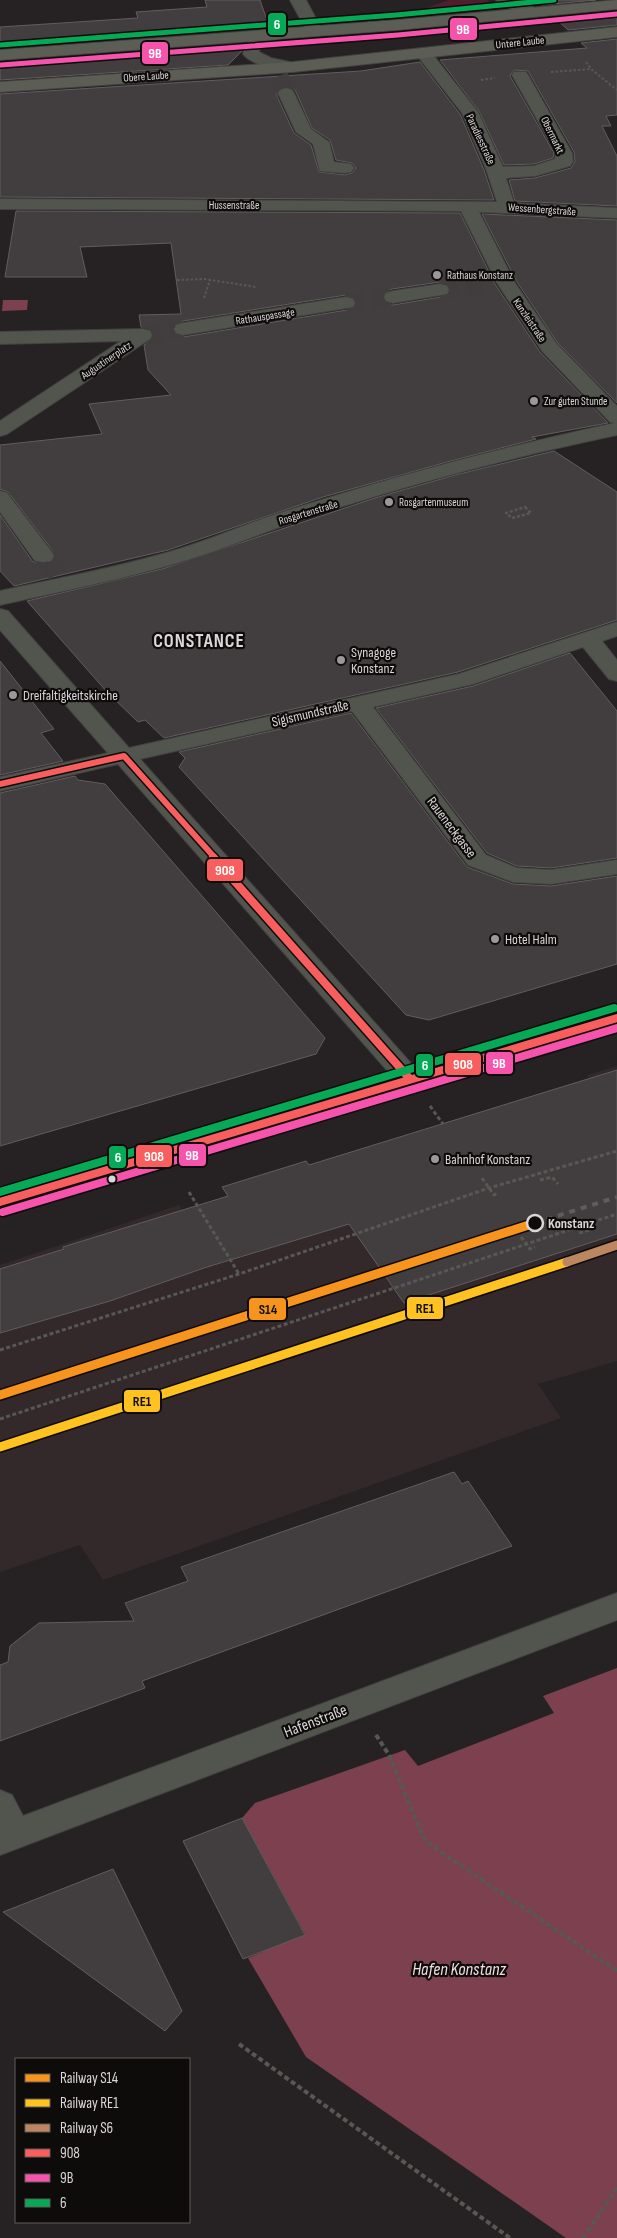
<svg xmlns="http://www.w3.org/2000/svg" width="617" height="2238" viewBox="0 0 617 2238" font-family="'Sofia Sans Condensed',sans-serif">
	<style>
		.built { fill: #33282a }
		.green { fill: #511e2d }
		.water { fill: #7c404f }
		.building { fill: #423e3f; stroke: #615d5e; fill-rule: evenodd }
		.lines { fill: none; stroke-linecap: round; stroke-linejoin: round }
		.minor-tunnel-far1 { stroke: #413d3e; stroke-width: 18; stroke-dasharray: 18 9; stroke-linecap: butt }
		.minor-tunnel { stroke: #413d3e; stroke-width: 22; stroke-dasharray: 22 11; stroke-linecap: butt }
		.minor-casing { stroke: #424040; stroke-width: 2 }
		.major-casing { stroke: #424040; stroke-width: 2 }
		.path-far3 { stroke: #575854; stroke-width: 2; stroke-dasharray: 2.5 2; stroke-linecap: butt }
		.path-far2 { stroke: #575854; stroke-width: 2.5; stroke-dasharray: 3 2; stroke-linecap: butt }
		.path-far1 { stroke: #575854; stroke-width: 3; stroke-dasharray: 4 2.5; stroke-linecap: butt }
		.path { stroke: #575854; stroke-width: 4; stroke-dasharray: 5 3; stroke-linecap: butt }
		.minor { fill: #52554e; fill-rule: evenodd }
		.major { fill: #5c5e55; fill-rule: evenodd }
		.rail { stroke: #5d5e5a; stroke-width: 4; stroke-dasharray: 6 6; stroke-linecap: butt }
		.bus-1-far1-casing { stroke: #0e0b0b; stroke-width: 9 }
		.bus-1-casing { stroke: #0e0b0b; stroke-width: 11 }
		.bus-2-far1-casing { stroke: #0e0b0b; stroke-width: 8 }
		.bus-2-casing { stroke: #0e0b0b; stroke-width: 11 }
		.bus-3-far1-casing { stroke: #0e0b0b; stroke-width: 8 }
		.bus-3-casing { stroke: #0e0b0b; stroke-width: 11 }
		.bus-1-far1 { stroke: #f95e5e; stroke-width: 6 }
		.bus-1 { stroke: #f95e5e; stroke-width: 8 }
		.bus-2-far1 { stroke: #f653ac; stroke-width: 5 }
		.bus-2 { stroke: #f653ac; stroke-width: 8 }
		.bus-3-far1 { stroke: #06aa56; stroke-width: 5 }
		.bus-3 { stroke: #06aa56; stroke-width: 8 }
		.rail-1-casing { stroke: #0e0b0b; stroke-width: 12 }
		.rail-2-casing { stroke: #0e0b0b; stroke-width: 12 }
		.rail-3-casing { stroke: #0e0b0b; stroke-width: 12 }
		.rail-1 { stroke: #f7941d; stroke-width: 9 }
		.rail-2 { stroke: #ffc221; stroke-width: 9 }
		.rail-3 { stroke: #bb8660; stroke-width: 9 }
		.poi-dot { fill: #9c9798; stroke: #0e0b0b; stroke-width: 2 }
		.bus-dot { fill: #dbd6d7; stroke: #0e0b0b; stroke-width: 2 }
		.stop-dot { fill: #0e0b0b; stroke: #dbd6d7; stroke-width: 2.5 }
		.labels { text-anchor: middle; stroke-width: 4.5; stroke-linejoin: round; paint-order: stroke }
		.far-street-label { font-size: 11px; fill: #dbd6d7; stroke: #0e0b0b }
		.far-poi-label { font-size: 11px; fill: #dbd6d7; stroke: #0e0b0b; text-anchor: start }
		.poi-label { font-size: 14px; fill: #dbd6d7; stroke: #0e0b0b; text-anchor: start }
		.street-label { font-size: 14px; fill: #dbd6d7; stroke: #0e0b0b }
		.stop-label { font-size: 14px; font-weight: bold; fill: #dbd6d7; stroke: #0e0b0b; text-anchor: start }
		.near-street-label { font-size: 16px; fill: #dbd6d7; stroke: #0e0b0b }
		.near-water-label { font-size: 18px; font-style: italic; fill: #f2dde1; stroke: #0e0b0b }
		.district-label { font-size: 19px; font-weight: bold; letter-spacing: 1px; fill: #dbd6d7; stroke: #0e0b0b }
		.line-badge { stroke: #0e0b0b; stroke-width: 2 }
		.badge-label { font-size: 14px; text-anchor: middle; font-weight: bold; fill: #fff }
		.pale-badge-label { font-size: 14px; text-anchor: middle; font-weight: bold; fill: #111 }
	</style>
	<rect width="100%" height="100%" fill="#262223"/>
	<polygon class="built" points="617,1066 617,1361 538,1384 561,1418 103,1580 80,1545 0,1572 0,1265 179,1205 213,1266 263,1251 222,1187 306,1161 309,1165 589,1078 587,1075"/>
	<polygon class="green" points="449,0 487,0 495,7 431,13 426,8"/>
	<g class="water">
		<polygon points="3,300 28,300 27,310 2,311"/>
		<polygon points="617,1668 617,2238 566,2238 306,2057 248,1958 305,1934 242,1818 255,1803 405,1750 418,1766 554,1713 543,1696"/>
	</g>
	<g class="building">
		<polygon points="205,0 260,0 269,26 266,28 0,48 0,27 138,18 136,12 207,7"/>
		<polygon points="536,0 596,0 542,5"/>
		<polygon points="617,11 617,25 568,30 554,17"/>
		<polygon points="617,39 617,115 606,116 611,126 602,126 617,156 617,206 515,201 509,180 535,178 571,168 575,162 574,152 528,71 514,70 510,76 554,153 553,158 534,164 504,165 479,111 440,60 587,48 581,43"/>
		<polygon points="245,43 242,51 228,65 0,80 0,62"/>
		<path d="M 420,62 L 460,114 L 484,170 L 494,200 L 0,197 L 0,94 L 361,71 ZM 285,86 L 293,88 L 296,92 L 312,128 L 330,140 L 336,160 L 352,163 L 356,168 L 352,173 L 345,175 L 319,172 L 311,145 L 294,133 L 276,94 L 278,89 Z"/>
		<path d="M 16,211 L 460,213 L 495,284 L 540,352 L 608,423 L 532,437 L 536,439 L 447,462 L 323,497 L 168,550 L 14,586 L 0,571 L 0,515 L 33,562 L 51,563 L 56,555 L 8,492 L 0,489 L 0,445 L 102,434 L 89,404 L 171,395 L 148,370 L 144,345 L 152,340 L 154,334 L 151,329 L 141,327 L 139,315 L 181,314 L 171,243 L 80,247 L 87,277 L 5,277 ZM 440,282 L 449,285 L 451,291 L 447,296 L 393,305 L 385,303 L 382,298 L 384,292 L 392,289 ZM 346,295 L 355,298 L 357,304 L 353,309 L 183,337 L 175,335 L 172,330 L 174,324 L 183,321 Z"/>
		<polygon points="482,214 617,220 617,403 557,342 517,282"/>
		<polygon points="554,451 617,492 617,620 458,672 164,738 145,720 138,722 107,692 27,601 162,569 375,498 455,475"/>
		<polygon points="570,653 617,711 617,858 551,868 517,866 487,853 376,708 473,686"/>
		<polygon points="0,661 54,729 41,733 63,761 0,775"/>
		<polygon points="351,713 467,867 513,884 551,886 617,876 617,964 429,1020 406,1015 179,767 185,758 179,752"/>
		<polygon points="75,776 78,780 105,784 325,1038 316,1054 0,1146 0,793"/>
		<polygon points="617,1070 617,1234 404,1303 349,1224 204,1268 110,1301 0,1333 0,1269 64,1249 63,1247 228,1196 222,1187 306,1161 309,1165"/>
		<polygon points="454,1472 462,1484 468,1481 512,1546 142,1681 145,1688 0,1741 0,1665 8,1662 10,1646 39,1623 134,1621 125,1603 188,1581 181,1567"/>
		<polygon points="242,1818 305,1935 243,1959 183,1841"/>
		<polygon points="113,1869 182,2011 165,2031 3,1912"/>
	</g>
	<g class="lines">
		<g class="minor-tunnel-far1">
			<polyline points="279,76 286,93"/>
			<polyline points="440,290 483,286"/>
			<polyline points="346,303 393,297"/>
			<polyline points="143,335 183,329"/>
		</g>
		<polyline class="minor-tunnel" points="43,556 63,577"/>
		<g class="minor-casing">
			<g id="minor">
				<polygon points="290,0 306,0 323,32 321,35 309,35"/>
				<path d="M 496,0 C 510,0 529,0 538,12 L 535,15 C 523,18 510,8 499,3 Z"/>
				<path d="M 276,30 L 282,32 L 284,35 C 277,44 261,38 259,52 L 271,58 L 299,64 L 301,67 L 299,70 C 286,74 251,65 243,54 C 245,36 260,34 276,30 Z"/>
				<path d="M 424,49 L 430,51 L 478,112 L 503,167 L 534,166 L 555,159 L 556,153 L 512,75 L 514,72 L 526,72 L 528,75 L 572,153 L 573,162 L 570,166 L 535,176 L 506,178 L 514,203 L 617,208 L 617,218 L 479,212 L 515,283 L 556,343 L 617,406 L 617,435 C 508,458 400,486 295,522 C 258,534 222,550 184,561 C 124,579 62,591 0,605 L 0,591 C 56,579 114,568 169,552 C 208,541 245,524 283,512 C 392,477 503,447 615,423 L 610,422 L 542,351 L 497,283 L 461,211 L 0,209 L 0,199 L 497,202 L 486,169 L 462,113 L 416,54 L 418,51 Z"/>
				<polygon points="286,88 292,90 294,93 311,129 329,142 334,162 351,164 354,168 351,172 345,173 320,171 313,144 296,132 278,93 280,90"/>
				<polygon points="440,284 447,286 449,290 447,294 393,303 386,301 384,297 386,293 393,291"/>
				<polygon points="346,297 353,299 355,303 353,307 183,335 176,333 174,329 176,325 183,323"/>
				<polygon points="143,329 150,331 152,335 150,339 7,434 0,436 0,421 121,341 0,344 0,332"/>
				<polygon points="0,491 7,493 51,551 54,556 51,561 43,562 35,561 0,512"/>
				<polygon points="0,609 8,611 129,748 459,674 617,622 617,636 602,641 617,660 617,681 609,679 583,647 473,684 373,707 486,855 517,868 551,870 617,860 617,874 551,884 513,882 468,865 352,711 140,759 416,1069 617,1010 617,1027 0,1212 0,1192 392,1076 118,764 0,791 0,777 108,753 0,630"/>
				<polygon points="617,1593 617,1620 0,1855 0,1790 12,1795 23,1816"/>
			</g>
		</g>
		<g class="major-casing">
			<g id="major">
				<polygon points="617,0 617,9 397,30 0,60 0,50 397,20"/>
				<polygon points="617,27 617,37 293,72 0,92 0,82 293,62"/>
			</g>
		</g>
		<g class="path-far3">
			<polyline points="586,62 591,69 617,90"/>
			<polyline points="551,72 591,69"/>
			<polyline points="481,80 495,78"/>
			<polyline points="177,280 204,279 256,287"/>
			<polyline points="204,298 210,280"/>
		</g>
		<polygon class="path-far2" points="525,507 531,513 512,518 506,513"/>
		<g class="path-far1">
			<polyline points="430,1106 443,1124"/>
			<polyline points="482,1178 494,1195 497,1193"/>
			<polyline points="540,1180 552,1177 558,1184"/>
			<polyline points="189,1192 239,1274"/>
			<polyline points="579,1233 590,1230 581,1218"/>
			<polyline points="521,1237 530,1249 535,1247"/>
			<polyline points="0,1350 239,1274 489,1188 617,1151"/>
			<polyline points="0,1419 617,1214"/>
		</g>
		<g class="path">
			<polyline points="376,1735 389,1755 425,1841 617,1971"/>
			<polyline points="239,2044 510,2238"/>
			<polyline points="583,2238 617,2188"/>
		</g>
		<use href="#minor" class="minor"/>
		<use href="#major" class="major"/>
		<polyline class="rail" points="535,1223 617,1197"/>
		<g class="bus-1-far1-casing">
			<polyline id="bus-1-far1" points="0,784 124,756 215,858"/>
		</g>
		<g class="bus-1-casing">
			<g id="bus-1">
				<polyline points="213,857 410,1079"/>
				<polyline points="0,1202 617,1018"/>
			</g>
		</g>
		<g class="bus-2-far1-casing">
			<polyline id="bus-2-far1" points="1,65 398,35 617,14"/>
		</g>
		<g class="bus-2-casing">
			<polyline id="bus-2" points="3,1212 617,1028"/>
		</g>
		<g class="bus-3-far1-casing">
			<polyline id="bus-3-far1" points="0,45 396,15 554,0"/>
		</g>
		<g class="bus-3-casing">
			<polyline id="bus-3" points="0,1192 614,1008"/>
		</g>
		<use href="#bus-1-far1" class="bus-1-far1"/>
		<use href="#bus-1" class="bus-1"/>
		<use href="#bus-2-far1" class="bus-2-far1"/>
		<use href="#bus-2" class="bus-2"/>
		<use href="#bus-3-far1" class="bus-3-far1"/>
		<use href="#bus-3" class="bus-3"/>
		<g class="rail-1-casing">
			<polyline id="rail-1" points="0,1395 535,1223"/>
		</g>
		<g class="rail-2-casing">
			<polyline id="rail-2" points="0,1447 567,1262"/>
		</g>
		<g class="rail-3-casing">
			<polyline id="rail-3" points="567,1262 617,1245"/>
		</g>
		<use href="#rail-1" class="rail-1"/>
		<use href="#rail-2" class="rail-2"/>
		<use href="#rail-3" class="rail-3"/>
	</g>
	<g class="poi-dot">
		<circle cx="437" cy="275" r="5"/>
		<circle cx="534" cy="401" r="5"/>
		<circle cx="389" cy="502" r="5"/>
		<circle cx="341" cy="660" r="5"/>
		<circle cx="13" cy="695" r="5"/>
		<circle cx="495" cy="939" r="5"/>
		<circle cx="435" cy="1159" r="5"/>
	</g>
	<circle class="bus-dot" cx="112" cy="1179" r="4.5"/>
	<circle class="stop-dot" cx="535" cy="1223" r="8"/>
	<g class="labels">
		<g class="far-street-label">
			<text transform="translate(520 42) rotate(-6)" y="4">Untere Laube</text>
			<text transform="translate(146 76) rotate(-4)" y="4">Obere Laube</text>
			<text transform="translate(553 135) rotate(64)" y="4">Obermarkt</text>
			<text transform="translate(481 139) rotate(65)" y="4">Paradiesstraße</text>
			<text x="234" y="209">Hussenstraße</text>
			<text transform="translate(542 209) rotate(4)" y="4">Wessenbergstraße</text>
			<text transform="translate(265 316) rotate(-9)" y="4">Rathauspassage</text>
			<text transform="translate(530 320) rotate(56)" y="4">Kanzleistraße</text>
			<text transform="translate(106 360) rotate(-34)" y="4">Augustinerplatz</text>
			<text transform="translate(308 512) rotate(-17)" y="4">Rosgartenstraße</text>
		</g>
		<g class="far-poi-label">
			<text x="447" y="279">Rathaus Konstanz</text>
			<text x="544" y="405">Zur guten Stunde</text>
			<text x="399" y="506">Rosgartenmuseum</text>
		</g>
		<g class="poi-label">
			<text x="351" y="657">Synagoge<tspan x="351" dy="16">Konstanz</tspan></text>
			<text x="23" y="700">Dreifaltigkeitskirche</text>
			<text x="505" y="944">Hotel Halm</text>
			<text x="445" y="1164">Bahnhof Konstanz</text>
		</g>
		<g class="street-label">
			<text transform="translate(310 713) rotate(-13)" y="5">Sigismundstraße</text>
			<text transform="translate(452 827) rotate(53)" y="5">Raueneckgasse</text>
		</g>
		<g class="stop-label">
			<text x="548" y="1228">Konstanz</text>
		</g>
		<g class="near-street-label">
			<text transform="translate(315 1720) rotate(-21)" y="6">Hafenstraße</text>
		</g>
		<g class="near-water-label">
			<text x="459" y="1975">Hafen Konstanz</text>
		</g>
		<g class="district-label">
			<text x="199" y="647">CONSTANCE</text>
		</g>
	</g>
	<g class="line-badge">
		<rect x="267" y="12" width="20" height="24" rx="5" fill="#06aa56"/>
		<rect x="449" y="17" width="29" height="24" rx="5" fill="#f653ac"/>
		<rect x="141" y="41" width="28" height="24" rx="5" fill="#f653ac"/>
		<rect x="206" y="858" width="38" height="24" rx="5" fill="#f95e5e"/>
		<rect x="485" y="1051" width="29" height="24" rx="5" fill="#f653ac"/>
		<rect x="444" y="1052" width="38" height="24" rx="5" fill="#f95e5e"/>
		<rect x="415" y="1053" width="19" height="24" rx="5" fill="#06aa56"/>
		<rect x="178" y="1143" width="29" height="24" rx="5" fill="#f653ac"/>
		<rect x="135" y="1144" width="38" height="24" rx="5" fill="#f95e5e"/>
		<rect x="108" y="1145" width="19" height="24" rx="5" fill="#06aa56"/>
		<rect x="406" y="1296" width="38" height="24" rx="5" fill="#ffc221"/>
		<rect x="248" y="1297" width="39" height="24" rx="5" fill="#f7941d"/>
		<rect x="123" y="1389" width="38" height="24" rx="5" fill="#ffc221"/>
	</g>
	<g class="badge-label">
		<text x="277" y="29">6</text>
		<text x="463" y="34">9B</text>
		<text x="155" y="58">9B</text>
		<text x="225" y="875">908</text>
		<text x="499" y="1068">9B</text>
		<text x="463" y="1069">908</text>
		<text x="425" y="1070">6</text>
		<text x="192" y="1160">9B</text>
		<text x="154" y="1161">908</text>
		<text x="118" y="1162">6</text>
	</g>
	<g class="pale-badge-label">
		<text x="425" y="1313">RE1</text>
		<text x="268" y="1314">S14</text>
		<text x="142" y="1406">RE1</text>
	</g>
	<rect x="15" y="2058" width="175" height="165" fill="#0e0b0b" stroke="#605c5d"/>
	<rect x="25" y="2074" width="25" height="8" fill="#f7941d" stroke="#605c5d"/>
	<text x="60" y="2083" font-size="15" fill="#dbd6d7">Railway S14</text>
	<rect x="25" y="2099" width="25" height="8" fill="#ffc221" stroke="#605c5d"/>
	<text x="60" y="2108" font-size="15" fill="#dbd6d7">Railway RE1</text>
	<rect x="25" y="2124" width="25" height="8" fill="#bb8660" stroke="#605c5d"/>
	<text x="60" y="2133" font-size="15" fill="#dbd6d7">Railway S6</text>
	<rect x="25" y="2149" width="25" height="8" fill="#f95e5e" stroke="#605c5d"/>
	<text x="60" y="2158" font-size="15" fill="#dbd6d7">908</text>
	<rect x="25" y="2174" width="25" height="8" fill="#f653ac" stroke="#605c5d"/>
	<text x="60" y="2183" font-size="15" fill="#dbd6d7">9B</text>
	<rect x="25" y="2199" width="25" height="8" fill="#06aa56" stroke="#605c5d"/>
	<text x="60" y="2208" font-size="15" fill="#dbd6d7">6</text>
</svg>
